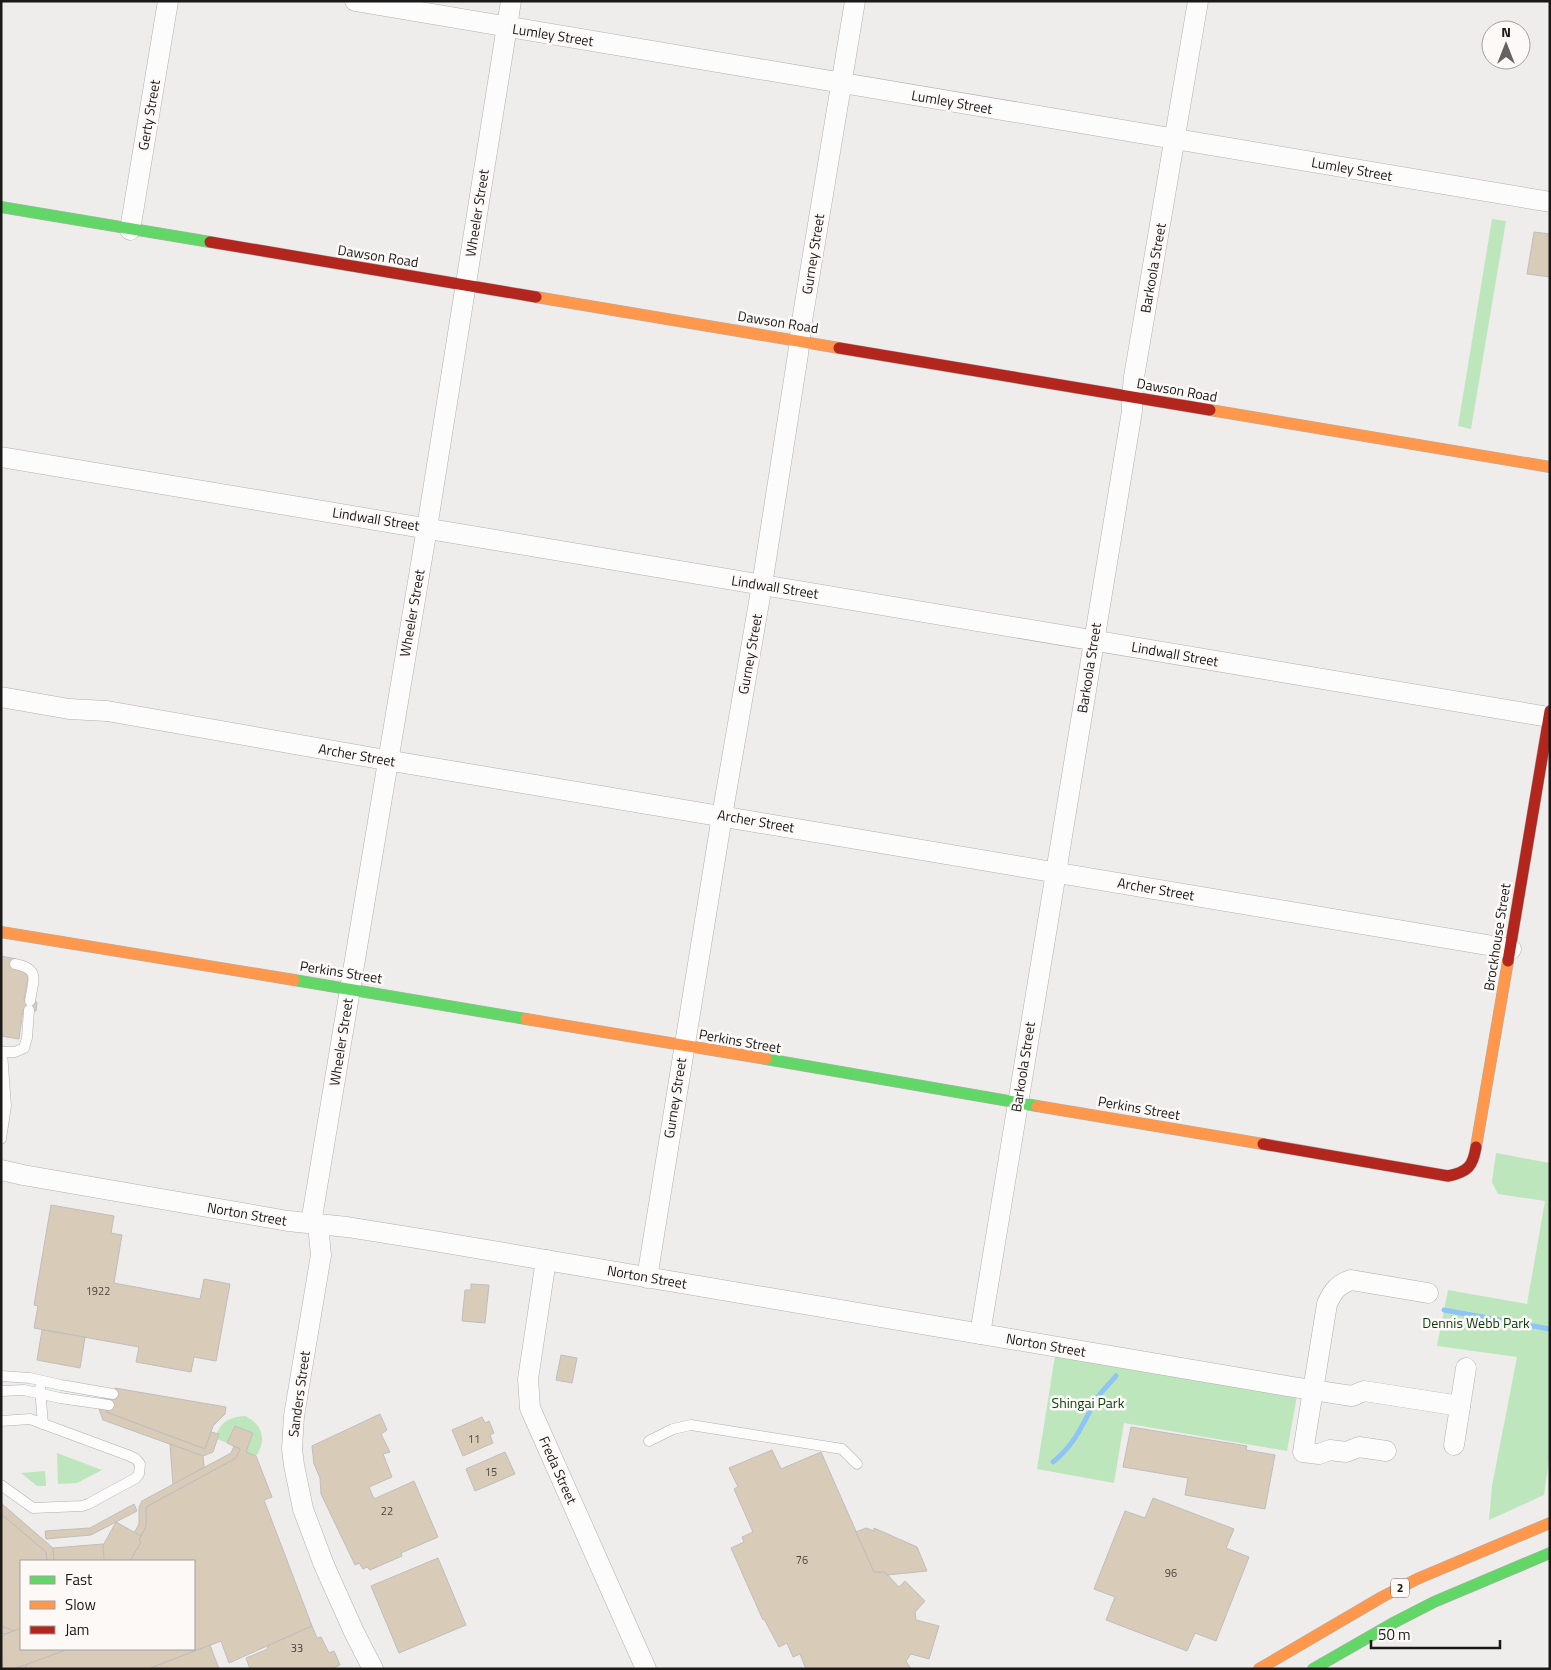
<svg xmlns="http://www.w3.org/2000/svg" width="1551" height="1670" viewBox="0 0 1551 1670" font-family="'Titillium Web',sans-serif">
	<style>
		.green { fill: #bee6bc }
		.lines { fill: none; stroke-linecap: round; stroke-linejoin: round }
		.stream { stroke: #8ec4f6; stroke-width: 5 }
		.building { fill: #d8cbb8; stroke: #bfbebd }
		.lane-casing { stroke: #b1afae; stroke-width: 11 }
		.street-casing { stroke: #b1afae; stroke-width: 21 }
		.fast-casing { stroke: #b1afae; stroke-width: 12 }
		.slow-casing { stroke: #b1afae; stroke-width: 12 }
		.jam-casing { stroke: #b1afae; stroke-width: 12 }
		.lane { stroke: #fdfcfc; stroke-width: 10 }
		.street { stroke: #fdfcfc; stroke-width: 20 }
		.fast { stroke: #63d668; stroke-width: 11 }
		.slow { stroke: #ff974d; stroke-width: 11 }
		.jam { stroke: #b3261e; stroke-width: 11 }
		.labels { text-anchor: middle; stroke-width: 5; stroke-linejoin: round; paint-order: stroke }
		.number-label { font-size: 11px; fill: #4a4640 }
		.shield { fill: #fdf9f7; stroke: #5e5c5b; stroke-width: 1 }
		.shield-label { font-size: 12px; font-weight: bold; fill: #1a1918 }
		.street-label { font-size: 14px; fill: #1a1918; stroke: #fdf9f7 }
		.park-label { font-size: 14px; fill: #073e0d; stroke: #fdf9f7 }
	</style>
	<rect width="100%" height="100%" fill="#efedeb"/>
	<g class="green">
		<polygon points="1492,219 1506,221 1471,429 1458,426"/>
		<polygon points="1496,1153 1550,1163 1550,1452 1544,1495 1489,1520 1492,1486 1517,1357 1437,1346 1448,1290 1527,1304 1545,1201 1498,1194 1492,1182"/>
		<polygon points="1055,1356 1297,1396 1287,1451 1124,1423 1114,1483 1037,1469"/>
		<path d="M 245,1416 C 263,1424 267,1441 256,1456 L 246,1452 L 253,1433 L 235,1426 L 227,1443 L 217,1439 L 219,1435 L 217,1433 C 223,1420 231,1417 245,1416 Z"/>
		<polygon points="57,1453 102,1470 77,1483 58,1484"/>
		<polygon points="45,1471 46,1486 37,1486 21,1473"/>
	</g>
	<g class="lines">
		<g class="stream">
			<polyline points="1444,1310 1550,1329"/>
			<path d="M 1053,1462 C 1079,1441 1083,1420 1100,1394 C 1105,1388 1111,1382 1116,1376"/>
		</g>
	</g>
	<g class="building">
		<polygon points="1534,232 1550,234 1550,277 1527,274"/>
		<polygon points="1,956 16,959 14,969 29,971 24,1000 37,1002 36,1011 23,1010 19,1039 1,1036"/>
		<polygon points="51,1205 114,1216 111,1233 122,1235 114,1283 200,1299 204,1279 230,1284 216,1361 194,1357 191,1372 136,1362 139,1347 34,1328 38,1306 34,1305"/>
		<polygon points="471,1284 489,1285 485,1323 462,1321 465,1290 471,1290"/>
		<polygon points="42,1330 85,1337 80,1368 37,1360"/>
		<polygon points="561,1355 577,1358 572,1383 556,1380"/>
		<polygon points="115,1388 226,1407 225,1414 213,1426 205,1449 106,1412"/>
		<polygon points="104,1397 111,1399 106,1412 205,1449 211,1432 219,1434 213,1452 203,1456 103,1420 99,1409"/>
		<polygon points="380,1414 387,1430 381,1434 390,1452 383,1454 392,1477 369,1487 374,1499 414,1481 438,1537 401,1553 402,1556 370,1570 367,1567 363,1569 359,1563 355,1565 321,1494 320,1478 314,1464 312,1446"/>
		<polygon points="482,1417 485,1423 489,1421 494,1433 490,1435 493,1443 463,1456 452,1430"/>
		<polygon points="235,1426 253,1433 246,1452 256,1456 272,1497 264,1500 312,1626 229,1663 221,1641 148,1669 24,1669 27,1664 68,1649 194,1649 194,1561 130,1561 141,1542 139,1540 146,1526 146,1507 236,1458 240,1449 227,1443"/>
		<polygon points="1131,1427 1247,1446 1246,1450 1275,1455 1265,1509 1185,1495 1188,1478 1123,1467"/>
		<polygon points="170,1444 203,1456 204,1467 173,1485"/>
		<polygon points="234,1446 240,1449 236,1458 146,1507 146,1526 141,1536 134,1533 139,1524 139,1507 142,1501 231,1453"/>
		<polygon points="772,1450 781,1469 821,1452 874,1572 885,1572 899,1587 905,1581 925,1601 915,1612 916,1620 939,1626 929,1659 911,1654 906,1661 911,1669 806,1669 800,1654 793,1657 787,1643 779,1647 764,1619 763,1620 731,1548 744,1542 742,1537 753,1532 734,1489 738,1487 729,1468"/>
		<polygon points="505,1452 515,1474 475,1491 466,1469"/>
		<polygon points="1153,1498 1234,1529 1226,1548 1249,1557 1216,1641 1195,1633 1187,1651 1106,1620 1115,1597 1094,1589 1125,1511 1145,1518"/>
		<polygon points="1,1503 53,1548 54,1561 47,1561 46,1552 1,1514"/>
		<polygon points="134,1504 137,1511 91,1535 46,1539 45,1531 90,1528"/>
		<polygon points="1,1514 46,1552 47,1561 21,1561 21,1628 14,1631 1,1626"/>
		<polygon points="116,1522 141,1536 139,1540 141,1542 130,1561 98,1561 95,1560"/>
		<polygon points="866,1528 874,1531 874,1528 917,1547 927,1571 887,1575 885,1572 874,1572 856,1532"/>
		<polygon points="103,1544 104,1561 54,1561 53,1548"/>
		<polygon points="438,1558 466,1625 399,1653 371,1586"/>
		<polygon points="1,1626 14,1631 5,1634 1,1633"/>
		<polygon points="312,1626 317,1638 321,1637 329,1653 334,1651 340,1665 331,1669 250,1669 246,1658 268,1649 267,1646"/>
		<polygon points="21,1628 21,1649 62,1649 63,1651 14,1669 2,1669 1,1636"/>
		<polygon points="210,1645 219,1669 148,1669"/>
		<polygon points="27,1664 24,1669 16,1669 16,1668"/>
	</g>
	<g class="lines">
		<g class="lane-casing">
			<g id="lane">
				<path d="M 15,964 C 41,969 33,980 30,1001"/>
				<polyline points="1,1052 15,1052 24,1048 27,1038 29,1010"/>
				<polyline points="1,1139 6,1106 2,1053"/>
				<polyline points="1,1376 30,1378 61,1385 113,1394"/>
				<polyline points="40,1388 43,1424"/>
				<polyline points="1,1391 24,1390 60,1398 109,1405"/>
				<polyline points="1,1421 30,1419 130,1456 136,1459 140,1464 139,1474 136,1478 88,1504 82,1506 33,1508 1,1485"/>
				<polyline points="649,1441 673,1429 691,1425 842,1449 857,1464"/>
			</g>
		</g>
		<g class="street-casing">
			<g id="street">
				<polyline points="355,1 1550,202"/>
				<polyline points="130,230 168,1"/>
				<polyline points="1,457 1549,717"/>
				<polyline points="1,697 69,709 107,711 380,759 1511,949"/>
				<polyline points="1,1170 23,1175 288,1221 347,1227 428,1240 1293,1387 1352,1396 1364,1391 1460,1406"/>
				<polyline points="311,1223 427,528 511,1"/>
				<polyline points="318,1224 321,1255 294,1416 292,1449 294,1465 303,1509 324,1565 354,1632 373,1669"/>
				<polyline points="546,1260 528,1379 530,1408 646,1669"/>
				<polyline points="647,1278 722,816 762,585 798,354 801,327 855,1"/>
				<polyline points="980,1334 1132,411 1132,397 1134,377 1198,1"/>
				<polyline points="1454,1445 1466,1368"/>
				<path d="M 1386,1451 L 1359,1447 L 1346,1452 L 1330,1450 L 1319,1454 L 1303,1452 L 1327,1304 C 1333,1291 1337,1285 1351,1280 L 1428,1293"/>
			</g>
		</g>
		<g class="fast-casing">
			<g id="fast">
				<polyline points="1,207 210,242"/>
				<polyline points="294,980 526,1019"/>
				<polyline points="766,1059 1037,1106"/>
				<polyline points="1313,1669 1395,1622 1434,1602 1550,1553"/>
			</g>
		</g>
		<g class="slow-casing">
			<g id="slow">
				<polyline points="536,297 839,348"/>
				<polyline points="1210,410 1550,467"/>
				<polyline points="1,932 294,980"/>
				<polyline points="526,1019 766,1059"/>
				<polyline points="1037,1106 1263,1144"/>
				<polyline points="1476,1147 1508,961"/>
				<polyline points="1259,1669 1382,1597 1417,1579 1550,1523"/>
			</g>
		</g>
		<g class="jam-casing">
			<g id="jam">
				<polyline points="210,242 536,297"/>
				<polyline points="839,348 1210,410"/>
				<polyline points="1508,961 1550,711"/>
				<path d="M 1263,1144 L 1448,1176 C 1468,1172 1473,1166 1476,1147"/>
			</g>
		</g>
		<use href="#lane" class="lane"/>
		<use href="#street" class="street"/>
		<use href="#fast" class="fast"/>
		<use href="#slow" class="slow"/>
		<use href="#jam" class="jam"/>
	</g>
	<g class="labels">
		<g class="number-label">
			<text x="98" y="1295">1922</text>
			<text x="474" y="1443">11</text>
			<text x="491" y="1476">15</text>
			<text x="387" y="1515">22</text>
			<text x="802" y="1564">76</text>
			<text x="1171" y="1577">96</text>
			<text x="297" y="1652">33</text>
		</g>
		<rect class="shield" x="1391" y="1578.5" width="18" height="19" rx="4"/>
		<g class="shield-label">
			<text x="1400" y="1592">2</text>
		</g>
		<g class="street-label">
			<text transform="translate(553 35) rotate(9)" y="5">Lumley Street</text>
			<text transform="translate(952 102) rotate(10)" y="5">Lumley Street</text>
			<text transform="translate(149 115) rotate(-80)" y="5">Gerty Street</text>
			<text transform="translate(1352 169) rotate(10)" y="5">Lumley Street</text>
			<text transform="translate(477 213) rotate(-81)" y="5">Wheeler Street</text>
			<text transform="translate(813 254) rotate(-81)" y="5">Gurney Street</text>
			<text transform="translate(378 256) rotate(9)" y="5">Dawson Road</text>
			<text transform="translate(1153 268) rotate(-80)" y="5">Barkoola Street</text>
			<text transform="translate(778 322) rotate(9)" y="5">Dawson Road</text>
			<text transform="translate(1177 390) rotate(10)" y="5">Dawson Road</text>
			<text transform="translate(376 519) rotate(9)" y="5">Lindwall Street</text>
			<text transform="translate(775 587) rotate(9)" y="5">Lindwall Street</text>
			<text transform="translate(412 613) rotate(-80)" y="5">Wheeler Street</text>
			<text transform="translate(750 654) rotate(-80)" y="5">Gurney Street</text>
			<text transform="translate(1175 654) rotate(10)" y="5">Lindwall Street</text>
			<text transform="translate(1089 668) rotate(-81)" y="5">Barkoola Street</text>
			<text transform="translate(357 755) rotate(10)" y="5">Archer Street</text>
			<text transform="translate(756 821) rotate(10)" y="5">Archer Street</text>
			<text transform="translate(1156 889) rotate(10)" y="5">Archer Street</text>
			<text transform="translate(1497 937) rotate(-81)" y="5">Brockhouse Street</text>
			<text transform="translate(341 972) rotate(9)" y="5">Perkins Street</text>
			<text transform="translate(740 1041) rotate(10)" y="5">Perkins Street</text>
			<text transform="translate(341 1042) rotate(-81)" y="5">Wheeler Street</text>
			<text transform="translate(1023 1067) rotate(-81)" y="5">Barkoola Street</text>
			<text transform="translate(675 1098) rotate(-81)" y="5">Gurney Street</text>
			<text transform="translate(1139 1108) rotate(10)" y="5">Perkins Street</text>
			<text transform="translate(247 1214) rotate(10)" y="5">Norton Street</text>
			<text transform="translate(647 1277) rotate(10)" y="5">Norton Street</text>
			<text transform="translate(1046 1345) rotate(10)" y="5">Norton Street</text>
			<text transform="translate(299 1394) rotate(-82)" y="5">Sanders Street</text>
			<text transform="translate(558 1470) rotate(66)" y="5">Freda Street</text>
		</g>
		<g class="park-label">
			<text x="1476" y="1328">Dennis Webb Park</text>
			<text x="1088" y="1408">Shingai Park</text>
		</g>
	</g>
	<rect width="1551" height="1670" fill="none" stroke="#1a1918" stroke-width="5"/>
	<rect x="20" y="1560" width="175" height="90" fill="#fdf9f7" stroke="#a29f9e"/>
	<rect x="30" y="1576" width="25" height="8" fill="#63d668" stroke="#a29f9e"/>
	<text x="65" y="1585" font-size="15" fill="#1a1918">Fast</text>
	<rect x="30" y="1601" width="25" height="8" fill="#ff974d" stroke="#a29f9e"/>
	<text x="65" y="1610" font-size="15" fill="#1a1918">Slow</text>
	<rect x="30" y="1626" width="25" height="8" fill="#b3261e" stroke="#a29f9e"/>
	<text x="65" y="1635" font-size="15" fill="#1a1918">Jam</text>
	<g transform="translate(1506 45)"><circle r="24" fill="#fdf9f7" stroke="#a29f9e"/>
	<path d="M0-4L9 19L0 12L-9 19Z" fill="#656362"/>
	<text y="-8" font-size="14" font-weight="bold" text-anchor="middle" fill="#1a1918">N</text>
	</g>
	<path d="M1371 1640v8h129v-8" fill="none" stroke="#1a1918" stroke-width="2.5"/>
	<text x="1378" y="1640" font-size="15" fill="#1a1918" stroke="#fdf9f7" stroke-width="4" paint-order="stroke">50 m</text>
</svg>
